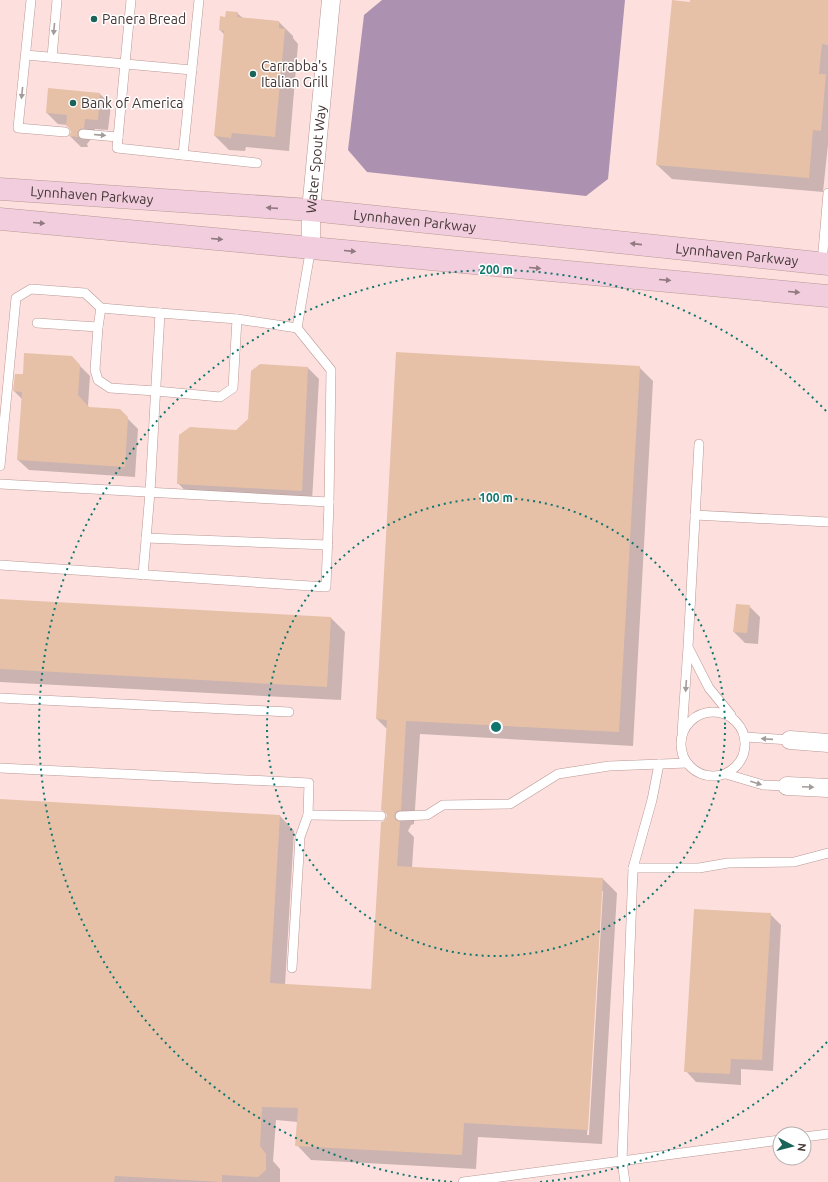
<svg xmlns="http://www.w3.org/2000/svg" width="828" height="1182" viewBox="0 0 828 1182" font-family="Ubuntu,sans-serif">
	<style>
		.water { fill: #ac91b0 }
		.shadow { fill: #0003; fill-rule: evenodd }
		.building { fill: #e6c1a8 }
		.lines { fill: none; stroke-linecap: round; stroke-linejoin: round }
		.lane-casing { stroke: #b99895; stroke-width: 10 }
		.street-casing { stroke: #b99895; stroke-width: 19 }
		.secondary-casing { stroke: #b99895; stroke-width: 23 }
		.lane { stroke: #fff; stroke-width: 9 }
		.street { stroke: #fff; stroke-width: 18 }
		.secondary { stroke: #f2cdde; stroke-width: 22 }
		.oneway { fill: #a29b9a }
		.oneway2 { fill: #927a81 }
		.ring { fill: none; stroke: #0f766e; stroke-width: 2; stroke-dasharray: 2 4 }
		.poi-dot { fill: #196359; stroke: #fff; stroke-width: 1.5 }
		.labels { text-anchor: middle; stroke-width: 3; stroke-linejoin: round; paint-order: stroke }
		.poi-label { font-size: 14px; fill: #443735; stroke: #fff; text-anchor: start }
		.street-label { font-size: 14px; fill: #443735; stroke: #fff }
		.centre { fill: #0f766e; stroke: #fff; stroke-width: 2 }
		.ring-label { font-size: 12px; text-anchor: middle; font-weight: bold; fill: #0f766e; stroke: #fff; stroke-width: 3; stroke-linejoin: round; paint-order: stroke }
	</style>
	<rect width="100%" height="100%" fill="#fde0dd"/>
	<polygon class="water" points="382,0 625,0 608,179 586,196 367,172 348,150 364,15"/>
	<g class="shadow">
		<polygon points="691,0 828,0 828,144 823,192 672,179 657,165"/>
		<polygon points="237,13 243,18 279,22 293,36 293,38 298,44 289,151 246,147 245,151 229,150 215,136 225,35 220,30 226,18"/>
		<polygon points="100,94 111,105 108,130 95,129 94,139 91,139 87,144 88,147 81,147 70,136 72,132 67,125 58,124 47,113"/>
		<polygon points="71,357 90,376 88,406 90,408 119,410 138,429 135,477 29,470 18,460 22,399 14,391 24,375"/>
		<path d="M 639,367 L 653,381 L 633,746 L 420,734 L 414,824 L 411,825 L 408,831 L 414,837 L 412,868 L 603,879 L 617,893 L 602,1144 L 478,1137 L 476,1169 L 311,1160 L 297,1145 L 298,1122 L 276,1120 L 273,1161 L 280,1169 L 280,1182 L 0,1182 L 0,800 L 280,816 L 294,831 L 285,985 L 372,990 L 385,822 L 388,815 L 382,810 L 387,729 L 377,719 ZM 601,891 L 603,891 L 589,1135 L 587,1135 Z"/>
		<polygon points="308,368 319,379 312,501 188,494 178,483"/>
		<polygon points="0,600 331,618 345,632 341,700 0,682"/>
		<polygon points="749,606 760,617 758,644 745,643 734,632"/>
		<polygon points="770,914 781,925 773,1071 741,1069 741,1085 696,1082 686,1071"/>
	</g>
	<g class="building">
		<polygon points="672,0 690,2 690,0 828,0 828,45 822,44 819,74 826,74 821,131 813,130 809,178 656,165"/>
		<polygon points="226,11 238,12 237,17 279,21 279,28 285,29 275,137 232,133 231,138 214,136 224,31 219,30 220,16 225,17"/>
		<polygon points="48,88 100,93 98,120 85,119 84,128 80,129 77,133 78,137 69,136 71,132 69,127 66,126 67,115 46,113"/>
		<polygon points="396,352 640,366 619,732 406,721 401,810 397,811 394,816 395,819 400,822 397,866 603,878 588,1130 464,1123 462,1155 295,1146 298,1108 262,1107 260,1146 266,1154 266,1170 258,1177 222,1175 222,1182 115,1176 114,1182 0,1182 0,799 280,815 270,983 371,989 381,822 384,821 387,816 386,813 381,810 387,720 376,719"/>
		<polygon points="24,353 72,356 80,365 78,395 89,407 120,409 128,417 125,467 17,460 22,392 13,391 15,374 23,374"/>
		<polygon points="260,364 308,367 302,491 177,484 179,435 190,427 236,430 248,419 251,371"/>
		<polygon points="0,599 331,617 327,687 0,669"/>
		<polygon points="736,604 750,605 747,633 733,632"/>
		<polygon points="694,909 771,913 762,1060 731,1059 730,1074 684,1072"/>
	</g>
	<g class="lines">
		<g class="lane-casing">
			<g id="lane">
				<polyline points="31,0 18,128 65,132"/>
				<polyline points="131,0 117,148 257,163"/>
				<polyline points="26,55 192,70"/>
				<polyline points="52,57 57,0"/>
				<polyline points="83,134 118,137"/>
				<polyline points="183,155 199,0"/>
				<polyline points="822,263 828,193"/>
				<polyline points="237,319 297,328"/>
				<polyline points="37,323 98,327 95,370 98,380 110,388 156,391 220,397 233,388 237,319 160,313"/>
				<polyline points="98,327 101,308"/>
				<polyline points="0,466 16,298 31,289 85,293 101,308 160,313 150,492 143,575"/>
				<polyline points="0,484 329,502"/>
				<polyline points="695,515 828,522"/>
				<polyline points="146,538 328,545"/>
				<polyline points="0,565 326,587 329,502 331,370 297,328 311,247"/>
				<polyline points="689,649 709,688 731,715"/>
				<polyline points="0,698 289,712"/>
				<circle cx="713" cy="744" r="32"/>
				<polyline points="682,733 688,647 699,444"/>
				<polyline points="745,737 790,740"/>
				<polyline points="0,768 309,783 308,815 300,837 292,968"/>
				<polyline points="726,774 763,785 787,786"/>
				<polyline points="308,815 381,816"/>
				<polyline points="400,816 427,815 443,805 510,804 558,774 609,766 687,763"/>
				<polyline points="633,868 699,868 728,863 794,862 828,853"/>
				<polyline points="804,1137 828,1134"/>
				<polyline points="463,1182 780,1140"/>
				<polyline points="625,1182 622,1161 633,868 652,800 659,764"/>
			</g>
		</g>
		<g class="street-casing">
			<g id="street">
				<path id="s1" d="M 311,247 L 311,210 L 331,0"/>
				<polyline points="790,740 828,743"/>
				<polyline points="787,786 828,788"/>
			</g>
		</g>
		<g class="secondary-casing">
			<g id="secondary">
				<path id="s2" d="M 0,189 L 311,210 L 828,264"/>
				<polyline points="0,219 828,296"/>
			</g>
		</g>
		<use href="#lane" class="lane"/>
		<use href="#street" class="street"/>
		<use href="#secondary" class="secondary"/>
	</g>
	<defs><path id="oneway-solid" d="M-6-.8H1V-3.2L6.5 0L1 3.2V.8H-6Z"/></defs>
	<g class="oneway">
		<use href="#oneway-solid" transform="translate(54 29) rotate(95)"/>
		<use href="#oneway-solid" transform="translate(22 93) rotate(96)"/>
		<use href="#oneway-solid" transform="translate(100 135) rotate(5)"/>
		<use href="#oneway-solid" transform="translate(686 686) rotate(94)"/>
		<use href="#oneway-solid" transform="translate(767 739) rotate(-176)"/>
		<use href="#oneway-solid" transform="translate(756 783) rotate(17)"/>
		<use href="#oneway-solid" transform="translate(808 787) rotate(2)"/>
	</g>
	<g class="oneway2">
		<use href="#oneway-solid" transform="translate(272 208) rotate(-176)"/>
		<use href="#oneway-solid" transform="translate(39 223) rotate(5)"/>
		<use href="#oneway-solid" transform="translate(217 239) rotate(5)"/>
		<use href="#oneway-solid" transform="translate(636 244) rotate(-174)"/>
		<use href="#oneway-solid" transform="translate(350 251) rotate(5)"/>
		<use href="#oneway-solid" transform="translate(535 268) rotate(5)"/>
		<use href="#oneway-solid" transform="translate(665 280) rotate(5)"/>
		<use href="#oneway-solid" transform="translate(794 292) rotate(5)"/>
	</g>
	<g class="ring">
		<circle cx="496" cy="727" r="229"/>
		<path d="M827 1042A457 457 0 0 1 540 1182M452 1182A457 457 0 1 1 827 412"/>
	</g>
	<g class="poi-dot">
		<circle cx="94" cy="19" r="4"/>
		<circle cx="253" cy="74" r="4"/>
		<circle cx="73" cy="103" r="4"/>
	</g>
	<g class="labels">
		<g class="poi-label">
			<text x="102" y="24">Panera Bread</text>
			<text x="261" y="71">Carrabba's<tspan x="261" dy="16">Italian Grill</tspan></text>
			<text x="81" y="108">Bank of America</text>
		</g>
		<g class="street-label">
			<text dy="5" stroke="none"><textPath href="#s1" startOffset="88">Water Spout Way</textPath></text>
			<text dy="5" stroke="none"><textPath href="#s2" startOffset="92">Lynnhaven Parkway</textPath></text>
			<text dy="5" stroke="none"><textPath href="#s2" startOffset="416">Lynnhaven Parkway</textPath></text>
			<text dy="5" stroke="none"><textPath href="#s2" startOffset="740">Lynnhaven Parkway</textPath></text>
		</g>
	</g>
	<circle cx="496" cy="727" r="6" class="centre"/>
	<g class="ring-label">
		<text x="496" y="274">200 m</text>
		<text x="496" y="502">100 m</text>
	</g>
	<g transform="translate(792 1146) rotate(97)"><circle r="19" fill="#ffffff" stroke="#b4afae"/>
	<path d="M0-3L7 15L0 10L-7 15Z" fill="#196359"/>
	<text y="-6" font-size="11" font-weight="bold" text-anchor="middle" fill="#443735">N</text>
	</g>
</svg>
